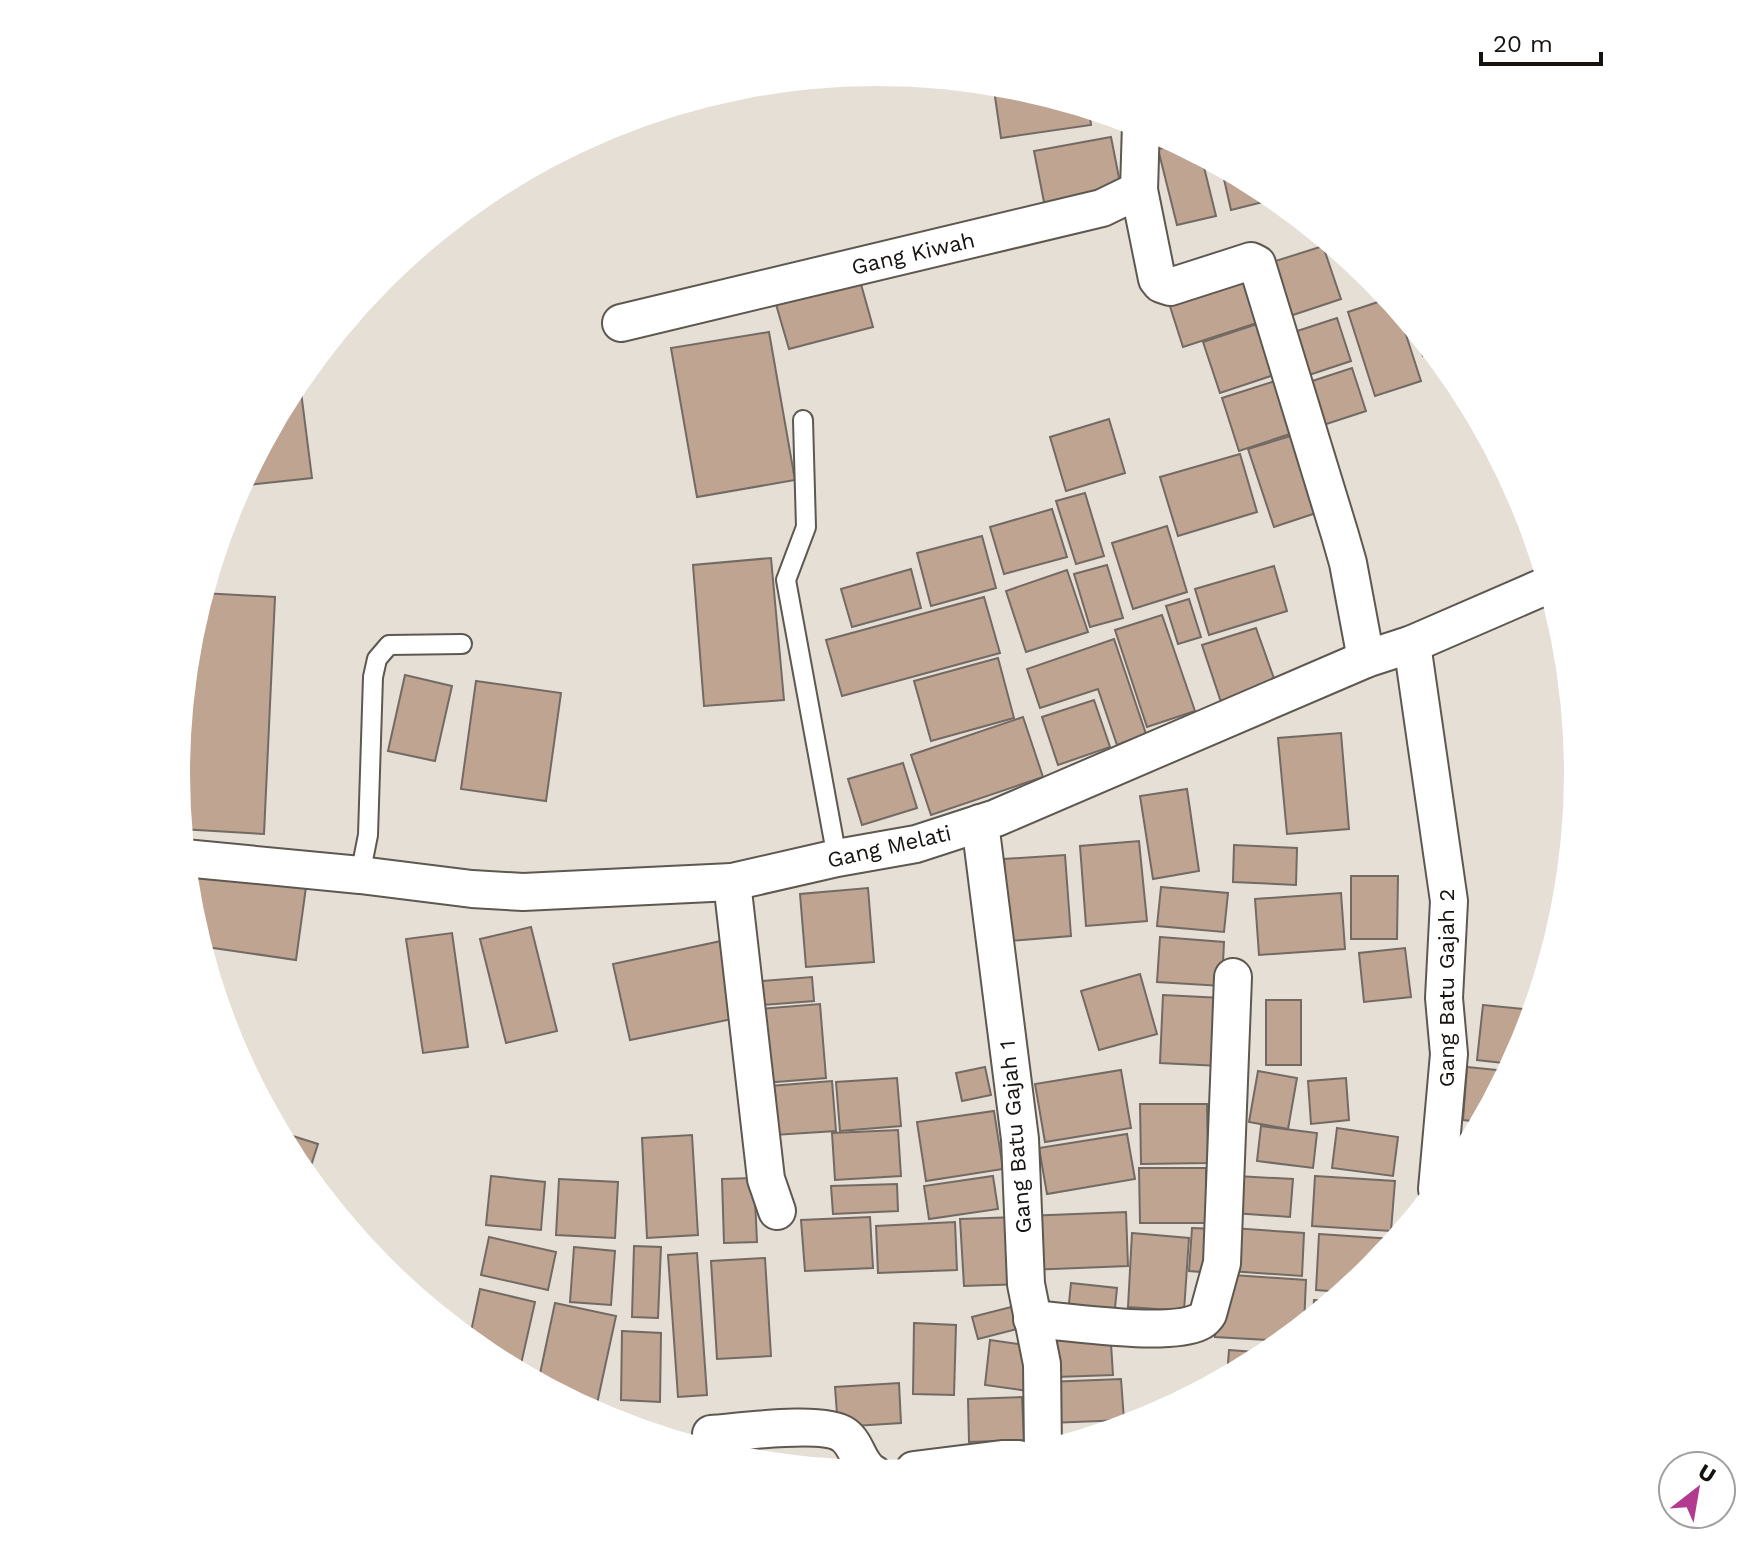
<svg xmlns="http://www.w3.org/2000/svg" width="1753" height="1546" viewBox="0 0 1753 1546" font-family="'Work Sans',sans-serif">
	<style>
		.building { fill: #bea491; stroke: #736a64; stroke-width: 2 }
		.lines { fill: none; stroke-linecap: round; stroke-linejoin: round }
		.lane-casing { stroke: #5d5850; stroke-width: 22 }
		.street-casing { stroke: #5d5850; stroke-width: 40 }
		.lane { stroke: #fff; stroke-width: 18 }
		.street { stroke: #fff; stroke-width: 36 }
		.labels { text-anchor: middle; stroke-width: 8; stroke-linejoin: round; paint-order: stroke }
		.street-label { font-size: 22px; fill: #15120f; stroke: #fff }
	</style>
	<rect width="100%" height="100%" fill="#e6dfd6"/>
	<g class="building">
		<polygon points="877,72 904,75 828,85 827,77"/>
		<polygon points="922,76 956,80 923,85"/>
		<polygon points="993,83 1014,86 1089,108 1091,125 1001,138"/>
		<polygon points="1111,137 1122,193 1045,207 1034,151"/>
		<polygon points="1180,144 1201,155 1216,216 1177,225 1158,149"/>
		<polygon points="1221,166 1260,187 1263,202 1231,210"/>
		<polygon points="1323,246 1341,299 1278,320 1260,266"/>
		<polygon points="1246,268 1263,321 1183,347 1166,294"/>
		<polygon points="859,277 873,327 789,349 775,301"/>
		<polygon points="1390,298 1397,307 1421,381 1375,396 1348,312"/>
		<polygon points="1337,318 1351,361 1297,379 1282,336"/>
		<polygon points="1263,322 1280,373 1220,393 1203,342"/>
		<polygon points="1414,328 1434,352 1423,356"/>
		<polygon points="769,332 795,480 697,497 671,348"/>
		<polygon points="1352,368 1366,411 1308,430 1294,387"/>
		<polygon points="299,376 312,478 239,486 294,383"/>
		<polygon points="1275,381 1293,433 1239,451 1222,398"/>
		<polygon points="1109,419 1125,473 1066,491 1050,437"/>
		<polygon points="1297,434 1322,511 1274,527 1248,449"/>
		<polygon points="1240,454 1257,512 1178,536 1160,477"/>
		<polygon points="1085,493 1104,556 1076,564 1056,501"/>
		<polygon points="1052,509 1067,557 1004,574 990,527"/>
		<polygon points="1167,526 1187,592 1133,609 1112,543"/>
		<polygon points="982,536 996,588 931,606 917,553"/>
		<polygon points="771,558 784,700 704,706 693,565"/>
		<polygon points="1107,565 1123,618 1090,627 1074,574"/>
		<polygon points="1274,566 1287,611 1209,635 1195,589"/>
		<polygon points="911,569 921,608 852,627 841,589"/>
		<polygon points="1067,570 1088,632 1026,652 1006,591"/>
		<polygon points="202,593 275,597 264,834 181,829 176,773 189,636"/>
		<polygon points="984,597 1000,653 842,696 826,640"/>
		<polygon points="1189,599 1201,637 1178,644 1166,606"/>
		<polygon points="1162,615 1195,711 1147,727 1115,630"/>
		<polygon points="1256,628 1277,687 1222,705 1202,645"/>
		<polygon points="1114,639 1146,734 1117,745 1098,689 1040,708 1027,669"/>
		<polygon points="998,658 1014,718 931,741 914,681"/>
		<polygon points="405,675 452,686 435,761 388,751"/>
		<polygon points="476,681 561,693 546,801 461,789"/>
		<polygon points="1094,700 1110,747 1058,765 1042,717"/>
		<polygon points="1023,717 1043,777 931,815 911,755"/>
		<polygon points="1341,733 1349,829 1287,834 1278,738"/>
		<polygon points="903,763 917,808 862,825 848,779"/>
		<polygon points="1187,789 1199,871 1153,879 1140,796"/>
		<polygon points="1139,841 1147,921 1086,926 1080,846"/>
		<polygon points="1234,845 1297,848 1296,885 1233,882"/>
		<polygon points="1065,855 1071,936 1010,941 1004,859"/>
		<polygon points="185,869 306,887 296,960 200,946 189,909"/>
		<polygon points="1351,876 1398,876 1397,939 1351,939"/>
		<polygon points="1161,887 1228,893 1224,932 1157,926"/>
		<polygon points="868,888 874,962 806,967 800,894"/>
		<polygon points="1341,893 1345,949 1259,955 1255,899"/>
		<polygon points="531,927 557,1031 506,1043 480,939"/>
		<polygon points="452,933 468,1047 423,1053 406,939"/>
		<polygon points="1160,937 1224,942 1222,986 1157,982"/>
		<polygon points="721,941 737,1018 630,1040 613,964"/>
		<polygon points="1405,948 1411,997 1364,1002 1359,953"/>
		<polygon points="1140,974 1157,1034 1099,1050 1081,991"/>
		<polygon points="812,977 814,1001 763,1005 761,981"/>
		<polygon points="1163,995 1222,998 1220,1066 1160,1063"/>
		<rect x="1266" y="1000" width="35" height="65"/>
		<polygon points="820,1004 826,1078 764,1083 758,1009"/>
		<polygon points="1483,1005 1534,1010 1524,1042 1512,1064 1477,1060"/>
		<polygon points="985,1067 991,1095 962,1101 956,1073"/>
		<polygon points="1467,1067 1508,1071 1481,1122 1463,1120"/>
		<polygon points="1121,1070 1131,1128 1045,1142 1035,1084"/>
		<polygon points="1258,1071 1297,1078 1288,1129 1249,1122"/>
		<polygon points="897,1078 901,1126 840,1131 836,1082"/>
		<polygon points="1346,1078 1349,1120 1311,1124 1308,1081"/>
		<polygon points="832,1081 836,1131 774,1135 770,1086"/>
		<polygon points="1140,1104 1207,1104 1208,1163 1141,1164"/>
		<polygon points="994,1111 1003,1169 926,1181 917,1122"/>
		<polygon points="1261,1126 1317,1133 1313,1168 1257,1161"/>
		<polygon points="1337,1128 1398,1137 1393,1176 1332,1168"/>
		<polygon points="898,1130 901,1176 835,1180 832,1133"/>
		<polygon points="277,1131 318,1144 307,1178 293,1162"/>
		<polygon points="1127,1134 1135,1179 1047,1194 1039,1148"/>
		<polygon points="692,1135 698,1235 647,1238 642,1138"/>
		<polygon points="1139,1168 1206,1168 1206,1223 1140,1223"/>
		<polygon points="491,1176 545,1182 541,1230 486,1225"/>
		<polygon points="993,1176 998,1209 929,1219 924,1186"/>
		<polygon points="1236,1176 1293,1179 1290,1217 1234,1213"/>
		<polygon points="1315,1176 1395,1181 1391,1231 1312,1226"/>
		<polygon points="754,1178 757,1242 724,1243 722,1179"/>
		<polygon points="559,1179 618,1182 615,1238 556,1235"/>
		<polygon points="897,1184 898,1211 833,1214 831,1186"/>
		<polygon points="1126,1212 1128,1266 1028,1270 1025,1216"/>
		<polygon points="870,1217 873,1268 805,1271 801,1220"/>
		<polygon points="1018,1217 1022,1284 964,1286 960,1219"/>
		<polygon points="955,1222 957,1270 878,1273 876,1226"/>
		<polygon points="1192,1228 1217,1229 1214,1273 1189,1271"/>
		<polygon points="1232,1228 1304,1233 1302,1276 1230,1271"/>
		<polygon points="1132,1233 1189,1238 1184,1311 1128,1307"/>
		<polygon points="1319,1234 1393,1239 1392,1244 1372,1269 1343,1292 1316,1290"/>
		<polygon points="489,1237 556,1252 548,1290 481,1275"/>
		<polygon points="634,1246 661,1247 658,1318 632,1317"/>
		<polygon points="574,1247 615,1251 611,1305 570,1302"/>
		<polygon points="697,1253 707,1395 678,1397 668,1255"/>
		<polygon points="765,1258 771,1356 717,1359 711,1261"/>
		<polygon points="1219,1274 1306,1280 1304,1325 1284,1341 1215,1337"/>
		<polygon points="1071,1283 1117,1288 1114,1318 1068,1313"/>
		<polygon points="480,1289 535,1302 519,1373 487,1356 469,1341"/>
		<polygon points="1314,1300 1332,1301 1313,1317"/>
		<polygon points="555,1303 616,1316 595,1413 538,1383"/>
		<polygon points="1023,1304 1029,1326 978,1339 972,1317"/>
		<polygon points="914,1323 956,1325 954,1395 913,1394"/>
		<polygon points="1110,1328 1113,1375 1056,1377 1053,1331"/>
		<polygon points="622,1331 661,1333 660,1402 621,1400"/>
		<polygon points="990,1340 1033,1346 1028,1391 985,1385"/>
		<polygon points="1229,1350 1270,1353 1227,1377"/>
		<polygon points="1121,1379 1124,1420 1050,1423 1047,1382"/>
		<polygon points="899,1383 901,1423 838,1427 835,1387"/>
		<polygon points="1022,1397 1024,1440 969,1442 968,1399"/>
	</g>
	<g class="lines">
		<g class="lane-casing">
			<g id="lane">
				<polyline points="803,420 806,527 786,580 837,858"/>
				<polyline points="360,875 368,835 373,677 377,659 389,645 462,644"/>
			</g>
		</g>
		<g class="street-casing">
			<g id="street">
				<polyline points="1141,124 1139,190 1157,279 1161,284 1170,287 1251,261 1257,264 1340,535 1348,563 1366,659"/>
				<polyline points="621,323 1102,208 1139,190"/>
				<polyline points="1412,644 1449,901 1444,998 1449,1054 1437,1189"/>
				<polyline points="980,823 1020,1139 1026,1284 1042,1364 1043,1452"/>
				<polyline points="184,858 360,875 472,889 523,892 732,882 837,858 916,844 996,818 1366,659 1412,644 1548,585"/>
				<polyline points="732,882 766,1179 777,1211"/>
				<path d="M 1032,1319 C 1069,1322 1168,1337 1199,1322 C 1204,1320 1204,1319 1208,1314 L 1222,1263 L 1233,977"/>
				<path d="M 711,1434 C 740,1432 823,1420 844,1435 C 858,1445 858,1466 874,1474"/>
				<polyline points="914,1470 1002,1459 1018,1459"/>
			</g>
		</g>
		<use href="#lane" class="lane"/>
		<use href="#street" class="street"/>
	</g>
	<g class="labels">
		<g class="street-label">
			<text transform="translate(913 253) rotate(-13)" y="8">Gang Kiwah</text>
			<text transform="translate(889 846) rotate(-13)" y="8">Gang Melati</text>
			<text transform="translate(1446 988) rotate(-90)" y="8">Gang Batu Gajah 2</text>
			<text transform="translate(1015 1137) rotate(-95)" y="8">Gang Batu Gajah 1</text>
		</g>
	</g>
	<path d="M0 0H1753V1546H0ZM190 773a687 687 0 1 1 1374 0a687 687 0 1 1-1374 0Z" fill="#fff" fill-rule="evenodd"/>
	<g transform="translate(1697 1490) rotate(31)"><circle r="38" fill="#ffffff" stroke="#a1a09f" stroke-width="2"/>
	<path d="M0-6L14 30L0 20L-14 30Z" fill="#b33b8f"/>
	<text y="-12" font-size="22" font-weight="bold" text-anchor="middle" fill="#15120f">U</text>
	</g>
	<path d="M1481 52v12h120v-12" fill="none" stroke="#15120f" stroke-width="4"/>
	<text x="1493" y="52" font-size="24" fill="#15120f" stroke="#ffffff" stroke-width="6" paint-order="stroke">20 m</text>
</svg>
